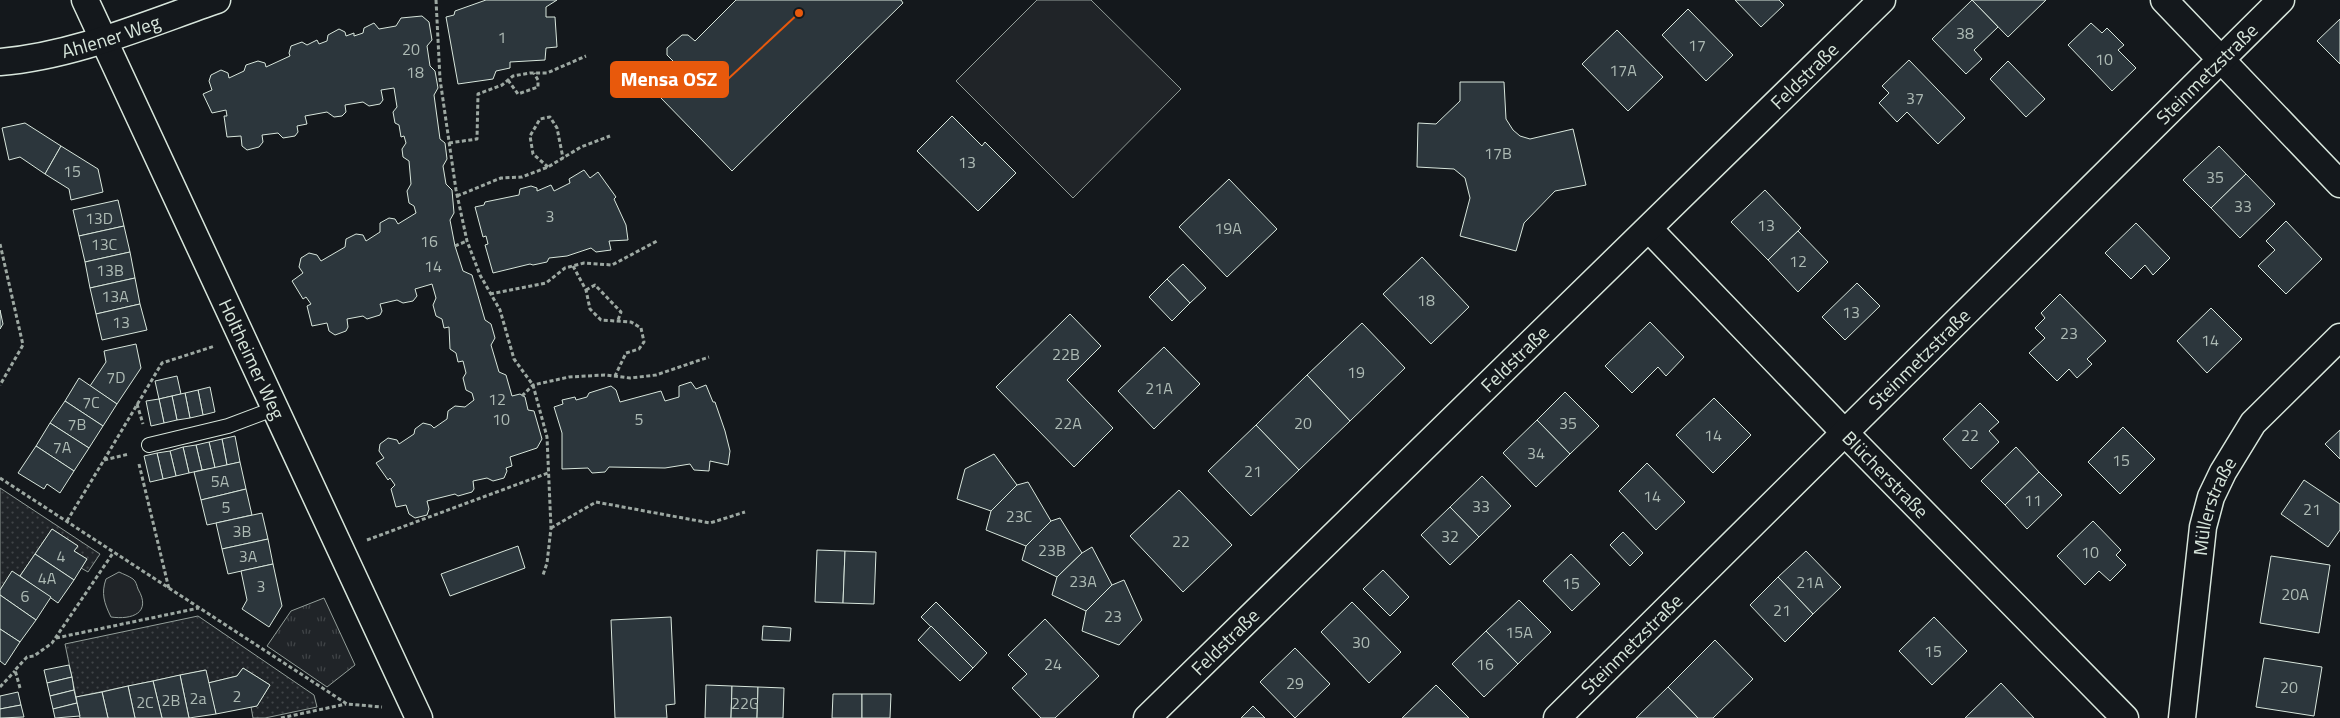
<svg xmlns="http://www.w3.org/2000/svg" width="2340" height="718" viewBox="0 0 2340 718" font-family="'Titillium Web',sans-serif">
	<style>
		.grass { fill: url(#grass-tufts); stroke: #939e99 }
		.park { fill: #202428; stroke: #939e99 }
		.garden { fill: url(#garden-dots); stroke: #939e99 }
		.building { fill: #2c363c; stroke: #d8e6dc }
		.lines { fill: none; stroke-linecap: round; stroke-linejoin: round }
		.lane-casing { stroke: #d8e6dc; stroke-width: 16 }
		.street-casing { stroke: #d8e6dc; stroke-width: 29 }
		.path { stroke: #9da8a2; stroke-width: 3; stroke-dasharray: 4 2.5; stroke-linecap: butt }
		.lane { stroke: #14181c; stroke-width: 14 }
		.street { stroke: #14181c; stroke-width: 26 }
		.labels { text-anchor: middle; stroke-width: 4; stroke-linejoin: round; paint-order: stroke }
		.number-label { font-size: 16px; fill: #adbab4 }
		.street-label { font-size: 19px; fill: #d8e6dc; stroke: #14181c }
		.leader { fill: none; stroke: #e8590c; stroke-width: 2 }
		.callout-dot { fill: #e8590c; stroke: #14181c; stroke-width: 2 }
		.callout { fill: #e8590c; stroke: #e8590c; stroke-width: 2 }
		.callout-label { font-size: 20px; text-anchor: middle; font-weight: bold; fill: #fff }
	</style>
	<defs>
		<pattern id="grass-tufts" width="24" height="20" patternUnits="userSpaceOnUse" patternTransform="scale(1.25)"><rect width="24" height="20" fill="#202428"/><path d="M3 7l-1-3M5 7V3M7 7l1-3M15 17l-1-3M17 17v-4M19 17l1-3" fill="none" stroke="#404447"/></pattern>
		<pattern id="garden-dots" width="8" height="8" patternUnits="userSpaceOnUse" patternTransform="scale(1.25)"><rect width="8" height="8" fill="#202428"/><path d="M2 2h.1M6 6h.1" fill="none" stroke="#404447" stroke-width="1.8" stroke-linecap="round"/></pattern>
	</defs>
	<rect width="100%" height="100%" fill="#14181c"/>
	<polygon class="grass" points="324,598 355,665 327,687 267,646 291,611"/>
	<g class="park">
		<polygon points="1037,0 1091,0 1181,89 1073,198 956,81"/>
		<path d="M 119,572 C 123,574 129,576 133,579 C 136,581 137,586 138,589 C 152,613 132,620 111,617 C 104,603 101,593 106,579 Z"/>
	</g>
	<g class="garden">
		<polygon points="0,488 100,554 88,572 81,568 87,559 74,551 78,546 52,529 20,576 12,572 0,590"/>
		<polygon points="198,616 314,695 317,707 265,718 253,718 251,707 257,706 270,685 243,668 237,676 208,683 205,670 76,697 65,644"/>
	</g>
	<g class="building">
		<polygon points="486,0 557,0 546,7 546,17 555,17 557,47 546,48 545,60 510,62 510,68 496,71 493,79 458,84 446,17 454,15 455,11"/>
		<polygon points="736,0 901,0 903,3 732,171 660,97 685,73 667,55 667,48 682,35 688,35 695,41"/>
		<polygon points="1735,0 1779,0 1784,5 1761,27"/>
		<polygon points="1972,0 2046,0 2008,37"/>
		<polygon points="1972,0 1998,27 1974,50 1982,59 1966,74 1932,39"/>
		<polygon points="1688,9 1733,55 1706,81 1662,35"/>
		<polygon points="422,16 429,22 432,40 427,46 430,66 435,71 438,88 434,95 440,139 445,143 447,159 443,166 446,184 452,190 454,213 450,220 455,246 463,271 472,275 485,320 491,324 495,338 491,345 499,372 506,375 512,396 520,394 525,397 528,410 534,411 542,439 537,448 510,457 512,466 506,468 507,471 504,478 493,481 487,478 473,481 474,489 472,492 458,496 455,494 427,501 429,509 427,515 415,518 409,514 406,505 396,507 391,489 395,485 390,478 388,480 376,463 384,458 379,451 380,444 388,438 397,440 399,444 414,434 415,429 423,423 431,425 434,428 447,419 448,411 455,406 465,407 474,400 472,393 466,390 463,378 466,373 463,361 458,362 456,353 450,349 449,327 444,328 442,319 436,316 433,305 436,298 432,284 415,289 417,296 413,301 403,303 397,300 380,304 382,311 380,315 367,319 363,316 347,319 348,327 346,331 335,335 329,331 327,323 312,326 307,306 311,304 306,297 303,299 292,281 303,273 299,267 301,258 309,253 317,255 321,261 345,247 346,239 356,234 363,235 366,241 380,232 380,223 389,218 395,219 398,224 416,213 414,206 409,203 407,191 411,184 409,161 403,157 402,149 406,143 404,136 401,137 399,125 395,123 393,112 397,107 394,88 381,90 383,100 380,104 369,106 363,102 345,105 346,112 342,116 334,117 327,112 305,116 307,124 297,126 298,132 295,136 283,138 278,133 262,135 263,142 259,147 247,150 242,146 241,136 227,137 224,116 227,116 226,110 212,113 203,94 212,90 209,81 211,75 221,70 228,73 229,78 244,71 246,65 258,61 265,63 266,67 290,56 289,53 291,46 302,42 307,45 317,40 319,44 327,41 328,35 339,29 345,32 346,36 354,33 354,36 363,33 364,28 374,23 379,29 396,26 401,18"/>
		<polygon points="2340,19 2340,64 2317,41"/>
		<polygon points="2091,23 2102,33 2107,28 2124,45 2118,50 2136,68 2112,91 2068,45"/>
		<polygon points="1617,30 1663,77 1628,111 1582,64"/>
		<polygon points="1909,60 1965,118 1938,144 1907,112 1897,122 1879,103 1889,93 1882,86"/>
		<polygon points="2008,61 2045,99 2026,117 1990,79"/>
		<polygon points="1460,82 1504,82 1506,119 1513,130 1520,136 1530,139 1573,129 1586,185 1555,191 1524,223 1516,251 1460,236 1470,198 1465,178 1454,169 1417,167 1418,123 1436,124 1460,101"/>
		<polygon points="952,116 982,146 985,142 1016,173 978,211 917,151"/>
		<polygon points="25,123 61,146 45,174 20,157 9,160 2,128"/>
		<polygon points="61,146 98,169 103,192 71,200 69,189 45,174"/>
		<polygon points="2219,146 2246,174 2211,208 2183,180"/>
		<polygon points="584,170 590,178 598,172 616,197 614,199 626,225 628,240 609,241 611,250 596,252 591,248 567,256 549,258 547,262 533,265 530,264 493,273 485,245 488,244 486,236 483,237 475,207 484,205 485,202 519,195 520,189 531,186 537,188 537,191 551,185 554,191 570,183 569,179"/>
		<polygon points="2246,174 2275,204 2240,238 2211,208"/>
		<polygon points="1229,179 1277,229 1227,277 1179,227"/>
		<polygon points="1765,190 1801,228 1768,260 1731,222"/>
		<polygon points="118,200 124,226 79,236 73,210"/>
		<polygon points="2286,221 2322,259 2286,294 2258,266 2275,250 2266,241"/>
		<polygon points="2136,223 2170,258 2153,275 2145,265 2131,279 2105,253"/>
		<polygon points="124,226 130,252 85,262 79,236"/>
		<polygon points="1798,231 1828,262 1798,292 1768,260"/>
		<polygon points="130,252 135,278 90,288 85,262"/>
		<polygon points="1422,257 1469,307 1431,344 1383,294"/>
		<polygon points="1183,264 1206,288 1190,303 1167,279"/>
		<polygon points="135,278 140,304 96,314 90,288"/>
		<polygon points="1167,279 1190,303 1172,321 1149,297"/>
		<polygon points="1857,283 1880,306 1845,340 1822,317"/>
		<polygon points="2060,294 2106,341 2087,359 2092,364 2077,378 2069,369 2057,381 2029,353 2045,338 2035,328 2045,318 2041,313"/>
		<polygon points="140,304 147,330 102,340 96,314"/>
		<polygon points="2211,308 2242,339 2207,373 2177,341"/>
		<polygon points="0,310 3,324 0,329"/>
		<polygon points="1070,314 1101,346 1067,380 1113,428 1074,467 996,387"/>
		<polygon points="1650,322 1684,357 1666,376 1658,367 1632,393 1605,366"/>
		<polygon points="1362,323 1405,368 1350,421 1307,375"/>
		<polygon points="136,344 141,368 117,404 90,386 106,362 104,351"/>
		<polygon points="1164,347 1200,384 1154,429 1118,391"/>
		<polygon points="1307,375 1350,421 1299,470 1256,425"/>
		<polygon points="177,376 181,394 159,399 155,381"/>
		<polygon points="79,378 117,404 103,426 65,401"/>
		<polygon points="691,382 696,389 706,385 713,402 715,402 725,431 730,451 728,465 710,461 709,471 694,470 690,464 665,468 609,467 605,472 592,473 588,468 562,469 562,433 554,407 563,404 562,400 575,397 576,400 587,397 589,393 611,386 616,390 620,402 661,391 665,401 679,397 679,386"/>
		<polygon points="210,387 215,412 203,415 198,390"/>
		<polygon points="198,390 203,415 190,418 185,393"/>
		<polygon points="1565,392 1599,426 1570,454 1537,420"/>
		<polygon points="185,393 190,418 177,420 172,396"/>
		<polygon points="172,396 177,420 164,423 159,399"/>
		<polygon points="1714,398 1751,435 1713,473 1676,435"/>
		<polygon points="159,399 164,423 151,426 146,401"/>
		<polygon points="65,401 103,426 89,448 50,423"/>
		<polygon points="1980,403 1999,422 1989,431 1999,442 1971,469 1943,439"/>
		<polygon points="1537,420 1570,454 1536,487 1503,453"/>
		<polygon points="50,423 89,448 74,471 36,446"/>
		<polygon points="1256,425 1299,470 1251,516 1208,471"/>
		<polygon points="2123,427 2155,459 2120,494 2088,462"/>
		<polygon points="2340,430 2340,459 2325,444"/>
		<polygon points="235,436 240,462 227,465 222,439"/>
		<polygon points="222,439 227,465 215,468 209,442"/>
		<polygon points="209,442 215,468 202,470 196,445"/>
		<polygon points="196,445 202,470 189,473 183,447"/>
		<polygon points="36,446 74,471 60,493 47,484 44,489 18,473"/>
		<polygon points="183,447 189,473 176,476 170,451"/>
		<polygon points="2016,447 2039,472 2005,505 1981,481"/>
		<polygon points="170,451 176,476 163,479 157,453"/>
		<polygon points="157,453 163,479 150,482 144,456"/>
		<polygon points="994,454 1017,485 991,511 957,499 965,469"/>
		<polygon points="240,462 246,489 201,500 194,472"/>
		<polygon points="1647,463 1685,502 1656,530 1619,491"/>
		<polygon points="2039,472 2062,495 2027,529 2005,505"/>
		<polygon points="1482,476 1511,506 1479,537 1450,507"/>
		<polygon points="2304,480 2340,504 2340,530 2328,547 2281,514"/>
		<polygon points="1028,482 1051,521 1026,546 986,530 991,511 1017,485"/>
		<polygon points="246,489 252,515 207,525 201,500"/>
		<polygon points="1179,490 1232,545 1183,592 1130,536"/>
		<polygon points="1450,507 1479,537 1450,565 1421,535"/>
		<polygon points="262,513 268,539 222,549 216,523"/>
		<polygon points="1060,518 1082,553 1057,577 1022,560 1026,546 1051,521"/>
		<polygon points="2093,521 2121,550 2116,555 2126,565 2110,581 2099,571 2085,585 2057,556"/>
		<polygon points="52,529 78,546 74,551 87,559 74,580 35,554"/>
		<polygon points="1623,532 1643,553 1630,566 1610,545"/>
		<polygon points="268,539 273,564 228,574 222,549"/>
		<polygon points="518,546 525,568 450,596 441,574"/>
		<polygon points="1092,547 1112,585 1086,611 1052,595 1057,577 1082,553"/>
		<polygon points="817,550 845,551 843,603 815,602"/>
		<polygon points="845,551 876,552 874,604 843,603"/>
		<polygon points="1806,551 1841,587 1813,614 1778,577"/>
		<polygon points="35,554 74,580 58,603 20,576"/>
		<polygon points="1571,554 1600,584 1572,611 1543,581"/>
		<polygon points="2271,556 2330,565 2319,633 2260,623"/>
		<polygon points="273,564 282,606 269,627 242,609 247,600 241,571"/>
		<polygon points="1383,570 1409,597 1390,616 1363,589"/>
		<polygon points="12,571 51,597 36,620 0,595 0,590"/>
		<polygon points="1778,577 1813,614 1785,642 1750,605"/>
		<polygon points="1124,580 1142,620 1119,645 1082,631 1086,611 1112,585"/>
		<polygon points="0,595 36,620 20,642 0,629"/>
		<polygon points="1519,600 1551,632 1518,664 1486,631"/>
		<polygon points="936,602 987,653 973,668 921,617"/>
		<polygon points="1352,602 1401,652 1369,683 1321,632"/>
		<polygon points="671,617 675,704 666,705 667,718 615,718 611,620"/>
		<polygon points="1934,617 1967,651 1932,685 1899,651"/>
		<polygon points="1045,619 1099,676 1055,718 1041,718 1012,688 1027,674 1008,655"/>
		<polygon points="763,626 791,628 790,641 762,640"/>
		<polygon points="931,626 973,668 960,681 918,640"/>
		<polygon points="0,629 20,642 5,665 0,661"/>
		<polygon points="1486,631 1518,664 1484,697 1452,664"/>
		<polygon points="1715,640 1753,679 1713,718 1698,718 1668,687"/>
		<polygon points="1295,648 1330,684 1295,718 1260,682"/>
		<polygon points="2264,658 2322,667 2314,716 2256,707"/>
		<polygon points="69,665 72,677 47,683 44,670"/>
		<polygon points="243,668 270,685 257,706 216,714 208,683 237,676"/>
		<polygon points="206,670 216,714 189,718 180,675"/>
		<polygon points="180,675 189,718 162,718 153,681"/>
		<polygon points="72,677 74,690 50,696 47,683"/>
		<polygon points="153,681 162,718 135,718 128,686"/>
		<polygon points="2001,683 2034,718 1965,718"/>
		<polygon points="706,685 732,686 731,718 705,718"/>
		<polygon points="1436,685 1469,718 1402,718"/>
		<polygon points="128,686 135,718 108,718 102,692"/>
		<polygon points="732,686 758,687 757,718 731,718"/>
		<polygon points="758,687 784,688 783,718 757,718"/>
		<polygon points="1668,687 1698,718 1636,718"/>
		<polygon points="74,690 77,703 53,709 50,696"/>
		<polygon points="18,692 21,705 0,709 0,696"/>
		<polygon points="102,692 108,718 80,718 76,697"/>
		<polygon points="833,694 862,694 862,718 832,718"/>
		<polygon points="862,694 891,694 890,718 862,718"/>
		<polygon points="77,703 80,716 55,718 53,709"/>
		<polygon points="21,705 24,717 0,718 0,709"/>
		<polygon points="1253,706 1265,718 1241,718"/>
	</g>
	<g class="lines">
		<g class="lane-casing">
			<polyline id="lane" points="149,445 228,426 276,408"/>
		</g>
		<g class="street-casing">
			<g id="street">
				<path id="s1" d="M 85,0 L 419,718"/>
				<polyline points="2164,0 2340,184"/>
				<path id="s2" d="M 0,62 C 74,56 147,24 217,0"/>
				<path id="s3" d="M 1649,229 L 1844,432 L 2125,718"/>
				<path id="s4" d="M 1147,718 L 1882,0"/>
				<path id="s5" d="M 1557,718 L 2281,0"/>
				<path id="s6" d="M 2182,718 L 2203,527 L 2211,497 L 2223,472 L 2253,423 L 2340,337"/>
			</g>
		</g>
		<g class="path">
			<polyline points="436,0 440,79 456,190 467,241 480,275 500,310 514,359 533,385 547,437 551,528 547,563 543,575"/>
			<polyline points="508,80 518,94 538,87 538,80 534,73"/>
			<polyline points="449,143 477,139 478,94 502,85 513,76 530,73 547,73 586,56"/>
			<polyline points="548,167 533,154 530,136 540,119 550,117 557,128 563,158"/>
			<polyline points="457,196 501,178 522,177 548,167 581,147 610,136"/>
			<polyline points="0,244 23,345 0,385"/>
			<polyline points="455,246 467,241"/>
			<polyline points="573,266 586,290 590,309 601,320 631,322 641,328 644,342 639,349 626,353 615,376"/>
			<polyline points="586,290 595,285 621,312 618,320"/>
			<polyline points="490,294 546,283 565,268 584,263 612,265 657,241"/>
			<polyline points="522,396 533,385 569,377 605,375 630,378 656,375 709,357"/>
			<polyline points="137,404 143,424"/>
			<polyline points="104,460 162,363 215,346"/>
			<polyline points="139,464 169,589"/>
			<polyline points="0,478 347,704 382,707"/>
			<polyline points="67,521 104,460 129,454"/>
			<polyline points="551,528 596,502 710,523 745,512"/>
			<polyline points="367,540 548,473"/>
			<polyline points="56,638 199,608"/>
			<polyline points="0,687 15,671"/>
			<polyline points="20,688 15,670 27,657 34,656 52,643 113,553"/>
			<polyline points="281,718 346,704"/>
		</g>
		<use href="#lane" class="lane"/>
		<use href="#street" class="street"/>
	</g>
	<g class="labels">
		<g class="number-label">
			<text x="1965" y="39">38</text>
			<text x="502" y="43">1</text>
			<text x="1697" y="51">17</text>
			<text x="411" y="55">20</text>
			<text x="2104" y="65">10</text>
			<text x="1623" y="76">17A</text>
			<text x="415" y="78">18</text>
			<text x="1915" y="104">37</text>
			<text x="1498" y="159">17B</text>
			<text x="967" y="168">13</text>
			<text x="72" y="177">15</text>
			<text x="2215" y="183">35</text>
			<text x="2243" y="212">33</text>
			<text x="550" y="222">3</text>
			<text x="99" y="224">13D</text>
			<text x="1766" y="231">13</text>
			<text x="1228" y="234">19A</text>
			<text x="429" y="247">16</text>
			<text x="104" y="250">13C</text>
			<text x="1798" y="267">12</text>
			<text x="433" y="272">14</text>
			<text x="110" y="276">13B</text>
			<text x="115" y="302">13A</text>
			<text x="1426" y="306">18</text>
			<text x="1851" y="318">13</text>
			<text x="121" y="328">13</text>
			<text x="2069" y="339">23</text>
			<text x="2210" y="346">14</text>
			<text x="1066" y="360">22B</text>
			<text x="1356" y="378">19</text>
			<text x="116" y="383">7D</text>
			<text x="1159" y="394">21A</text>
			<text x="497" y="405">12</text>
			<text x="91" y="408">7C</text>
			<text x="501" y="425">10</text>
			<text x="639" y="425">5</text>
			<text x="1068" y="429">22A</text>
			<text x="1303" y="429">20</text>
			<text x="1568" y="429">35</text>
			<text x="77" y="430">7B</text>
			<text x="1713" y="441">14</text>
			<text x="1970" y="441">22</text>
			<text x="62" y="453">7A</text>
			<text x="1536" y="459">34</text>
			<text x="2121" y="466">15</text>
			<text x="1253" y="477">21</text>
			<text x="220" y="487">5A</text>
			<text x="1652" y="502">14</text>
			<text x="2033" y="506">11</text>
			<text x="1481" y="512">33</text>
			<text x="226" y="513">5</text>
			<text x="2312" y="515">21</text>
			<text x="1019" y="522">23C</text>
			<text x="242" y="537">3B</text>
			<text x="1450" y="542">32</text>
			<text x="1181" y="547">22</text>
			<text x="1052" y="556">23B</text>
			<text x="2090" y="558">10</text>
			<text x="61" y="562">4</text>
			<text x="248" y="562">3A</text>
			<text x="47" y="584">4A</text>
			<text x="1083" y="587">23A</text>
			<text x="1810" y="588">21A</text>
			<text x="1571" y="589">15</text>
			<text x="261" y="592">3</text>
			<text x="2295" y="600">20A</text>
			<text x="25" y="602">6</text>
			<text x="1782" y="616">21</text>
			<text x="1113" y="622">23</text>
			<text x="1519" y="638">15A</text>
			<text x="1361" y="648">30</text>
			<text x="1933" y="657">15</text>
			<text x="1053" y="670">24</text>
			<text x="1485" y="670">16</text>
			<text x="1295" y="689">29</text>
			<text x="2289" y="693">20</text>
			<text x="237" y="702">2</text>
			<text x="198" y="704">2a</text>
			<text x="171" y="706">2B</text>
			<text x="145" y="708">2C</text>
			<text x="745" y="709">22G</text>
		</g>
		<g class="street-label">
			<text dy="7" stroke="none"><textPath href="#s2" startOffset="114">Ahlener Weg</textPath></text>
			<text dy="7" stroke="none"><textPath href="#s5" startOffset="915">Steinmetzstraße</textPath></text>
			<text dy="7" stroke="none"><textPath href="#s4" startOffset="919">Feldstraße</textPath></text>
			<text dy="7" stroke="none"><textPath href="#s1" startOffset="396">Holtheimer Weg</textPath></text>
			<text dy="7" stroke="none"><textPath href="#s4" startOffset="514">Feldstraße</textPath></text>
			<text dy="7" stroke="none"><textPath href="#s5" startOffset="510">Steinmetzstraße</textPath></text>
			<text dy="7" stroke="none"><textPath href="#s3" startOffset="341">Blücherstraße</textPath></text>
			<text dy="7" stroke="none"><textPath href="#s6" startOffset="215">Müllerstraße</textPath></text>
			<text dy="7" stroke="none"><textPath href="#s4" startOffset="109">Feldstraße</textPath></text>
			<text dy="7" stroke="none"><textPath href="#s5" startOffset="105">Steinmetzstraße</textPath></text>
		</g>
	</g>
	<path class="leader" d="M799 13L728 79"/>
	<circle class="callout-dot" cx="799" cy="13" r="5"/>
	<rect class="callout" x="611" y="62" width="117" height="35" rx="5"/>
	<g class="callout-label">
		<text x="669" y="86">Mensa OSZ</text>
	</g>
</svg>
